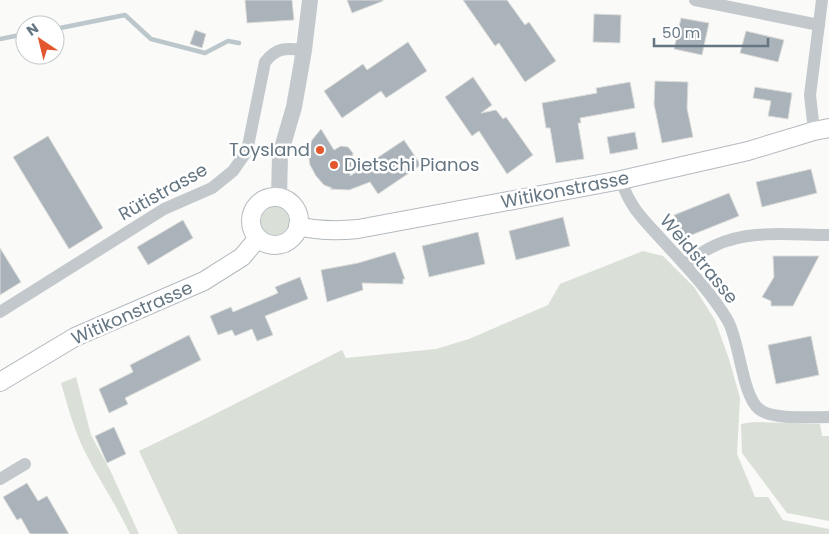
<svg xmlns="http://www.w3.org/2000/svg" width="829" height="534" viewBox="0 0 829 534" font-family="Poppins,sans-serif">
	<style>
		.green { fill: #dadfd7 }
		.lines { fill: none; stroke-linecap: round; stroke-linejoin: round }
		.stream { stroke: #bbc7cb; stroke-width: 4.5 }
		.building { fill: #aab3b9; stroke: #dcdcda }
		.secondary-casing { stroke: #b3babf; stroke-width: 20 }
		.minor { stroke: #c3c8cc; stroke-width: 12 }
		.tertiary { stroke: #c3c8cc; stroke-width: 16 }
		.secondary { stroke: #fff; stroke-width: 18 }
		.poi-dot { fill: #e4572e; stroke: #fff; stroke-width: 2 }
		.labels { text-anchor: middle; stroke-width: 5; stroke-linejoin: round; paint-order: stroke }
		.poi-label { font-size: 18px; fill: #657683; stroke: #fff; text-anchor: end }
		.street-label { font-size: 18px; fill: #657683; stroke: #fff }
	</style>
	<rect width="100%" height="100%" fill="#fafaf8"/>
	<g class="green">
		<circle cx="275" cy="221" r="14"/>
		<polygon points="643,251 663,256 694,287 715,320 729,359 740,398 737,454 755,497 768,497 783,520 829,529 829,534 178,534 139,451 205,419 342,350 346,358 436,349 469,339 548,305 560,284"/>
		<path d="M 76,377 L 91,435 L 111,472 L 139,534 L 130,534 C 117,506 99,480 85,452 C 74,430 68,407 61,383 Z"/>
		<polygon points="753,422 820,424 822,436 829,436 829,521 787,513 742,453 741,424"/>
	</g>
	<g class="lines">
		<g class="stream">
			<polyline points="55,29 125,15 151,39 205,53 228,41 239,43"/>
			<polyline points="0,39 25,34"/>
		</g>
	</g>
	<g class="building">
		<polygon points="245,0 292,0 294,20 247,23"/>
		<polygon points="347,0 383,0 383,1 352,13"/>
		<polygon points="463,0 507,0 525,25 529,22 556,61 525,82 499,43 495,46"/>
		<polygon points="594,14 621,15 620,43 593,42"/>
		<polygon points="681,18 709,23 702,55 674,49"/>
		<polygon points="195,30 206,34 202,48 190,44"/>
		<polygon points="746,31 784,40 778,62 740,53"/>
		<polygon points="408,42 427,71 386,98 381,91 342,118 324,91 363,64 367,70"/>
		<polygon points="473,77 492,105 481,113 496,110 503,119 506,117 533,155 507,174 479,131 472,136 445,97"/>
		<polygon points="655,81 688,82 687,108 693,137 662,143 654,104"/>
		<polygon points="630,82 635,108 580,118 581,123 578,123 584,159 556,163 550,128 546,128 542,103 597,93 596,88"/>
		<polygon points="755,87 792,93 788,119 768,116 771,101 753,98"/>
		<polygon points="321,129 334,150 341,146 348,147 353,153 350,176 404,140 421,165 378,194 370,182 349,190 330,189 332,188 324,185 316,176 310,165 308,153 312,140"/>
		<polygon points="635,132 638,149 610,154 607,137"/>
		<polygon points="48,136 103,228 69,249 13,157"/>
		<polygon points="811,169 817,193 762,207 756,182"/>
		<polygon points="729,193 739,216 684,238 674,215"/>
		<polygon points="563,217 570,246 516,260 509,231"/>
		<polygon points="183,220 193,238 148,265 137,247"/>
		<polygon points="478,232 485,264 429,277 422,246"/>
		<polygon points="0,248 21,282 0,295"/>
		<polygon points="395,252 405,279 403,279 403,284 362,283 363,290 327,302 321,270 358,263"/>
		<polygon points="773,256 819,256 793,306 771,306 771,301 762,297 774,277"/>
		<polygon points="300,277 308,299 265,316 273,335 257,341 252,329 235,336 232,330 218,335 210,316 231,307 233,312 278,293 275,287"/>
		<polygon points="189,335 201,360 125,398 128,404 109,413 99,389 133,372 130,365"/>
		<polygon points="811,336 819,375 776,384 768,345"/>
		<polygon points="114,427 126,454 107,463 95,436"/>
		<polygon points="27,483 38,501 47,496 69,534 30,534 21,518 17,520 3,497"/>
	</g>
	<g class="lines">
		<g class="secondary-casing">
			<g id="secondary">
				<circle cx="275" cy="221" r="24"/>
				<path d="M 298,226 C 318,231 337,231 358,229 L 621,180 L 748,151 L 814,131 L 829,128"/>
				<polyline points="0,382 75,337 204,281 242,257 258,238"/>
			</g>
		</g>
		<g class="minor">
			<polyline points="695,0 819,25"/>
			<polyline points="814,131 810,95 822,0"/>
			<path d="M 621,180 C 630,208 644,220 663,241 C 686,266 711,292 728,321 C 740,343 742,395 759,409 C 771,420 812,417 829,417"/>
			<path d="M 684,264 C 694,258 703,251 714,246 C 749,229 791,235 829,235"/>
			<path d="M 0,312 L 164,209 L 212,188 L 233,171 L 247,151 L 265,62 C 277,47 286,48 304,50"/>
			<polyline points="0,479 25,464"/>
		</g>
		<polyline class="tertiary" points="279,197 280,155 294,107 304,50 310,0"/>
		<use href="#secondary" class="secondary"/>
	</g>
	<g class="poi-dot">
		<circle cx="320" cy="150" r="5"/>
		<circle cx="334" cy="165" r="5"/>
	</g>
	<g class="labels">
		<g class="poi-label">
			<text x="310" y="156">Toysland</text>
			<text x="344" y="171" text-anchor="start">Dietschi Pianos</text>
		</g>
		<g class="street-label">
			<text transform="translate(565 190) rotate(-11)" y="6">Witikonstrasse</text>
			<text transform="translate(163 192) rotate(-29)" y="6">Rütistrasse</text>
			<text transform="translate(699 259) rotate(50)" y="6">Weidstrasse</text>
			<text transform="translate(132 313) rotate(-24)" y="6">Witikonstrasse</text>
		</g>
	</g>
	<g transform="translate(40 40) rotate(325)"><circle r="24" fill="#ffffff" stroke="#c1c8cd"/>
	<path d="M0-4L9 19L0 12L-9 19Z" fill="#e4572e"/>
	<text y="-8" font-size="14" font-weight="bold" text-anchor="middle" fill="#657683">N</text>
	</g>
	<path d="M654 38v8h114v-8" fill="none" stroke="#657683" stroke-width="2.5"/>
	<text x="662" y="38" font-size="15" fill="#657683" stroke="#ffffff" stroke-width="4" paint-order="stroke">50 m</text>
</svg>
